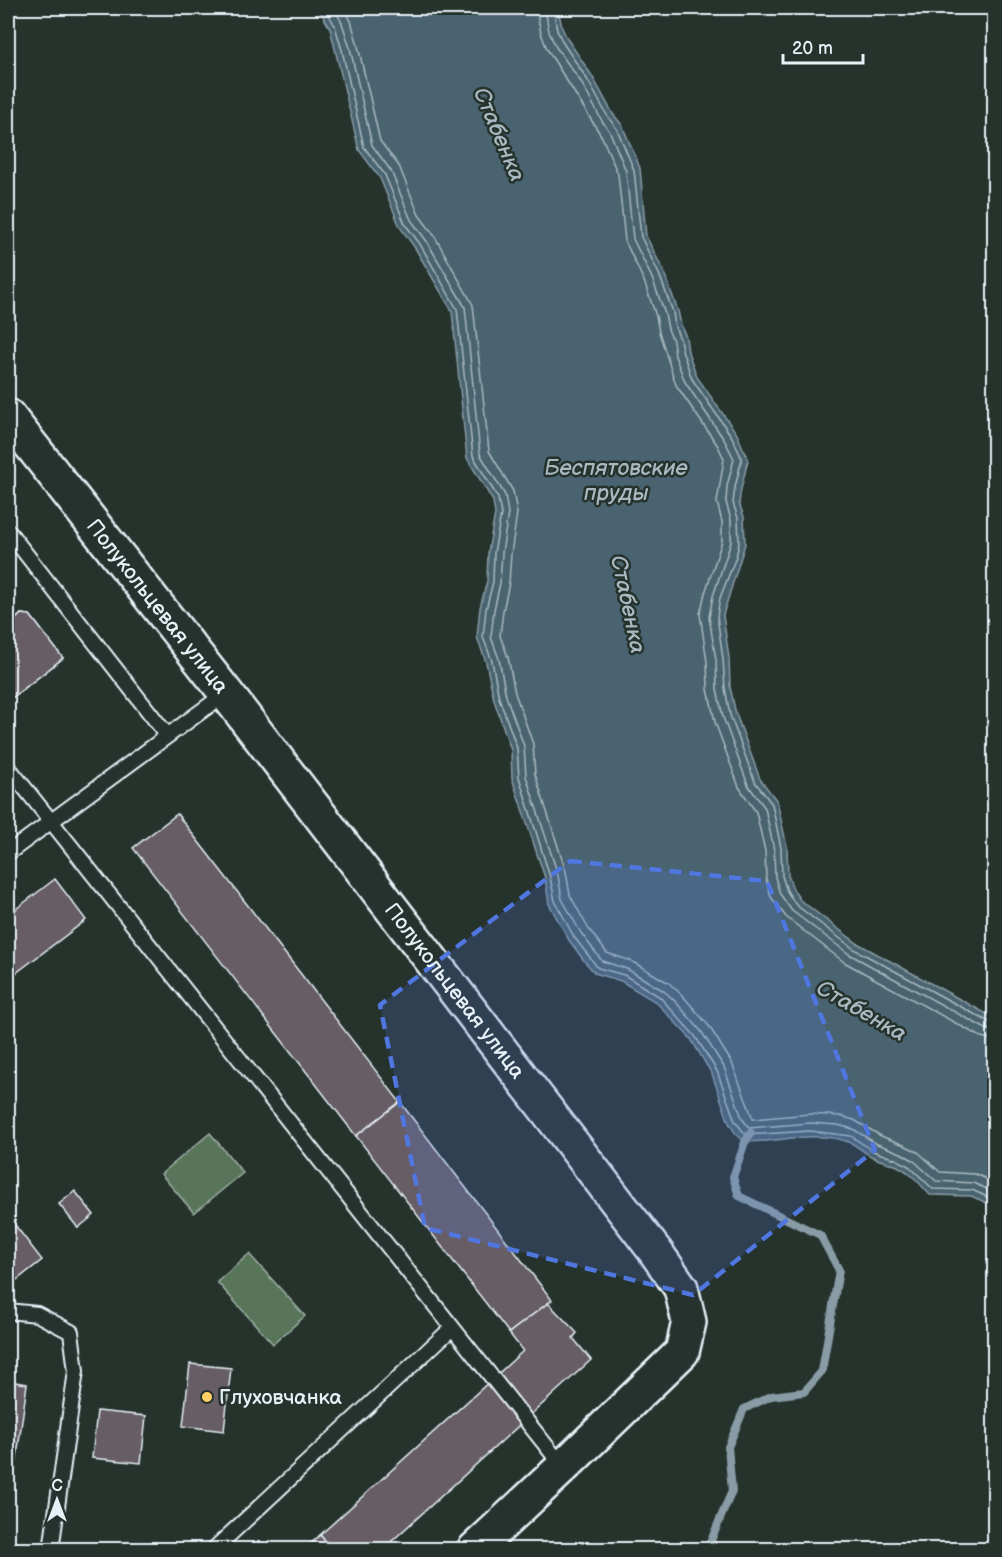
<svg xmlns="http://www.w3.org/2000/svg" width="1002" height="1557" viewBox="0 0 1002 1557" font-family="'Balsamiq Sans',sans-serif">
	<style>
		.green { fill: #59745a; stroke: #a0b2a9; stroke-width: 1.5 }
		.water { fill: #4a646f; stroke: #899ca6; stroke-width: 1.5 }
		.lines { fill: none; stroke-linecap: round; stroke-linejoin: round }
		.shore { stroke: #a9b9c1; stroke-width: 1.5 }
		.stream { stroke: #899ca6; stroke-width: 8 }
		.building { fill: #665d65; stroke: #e8f1f8; stroke-width: 1.5 }
		.lane-casing { stroke: #e8f1f8; stroke-width: 18 }
		.secondary-casing { stroke: #e8f1f8; stroke-width: 38 }
		.lane { stroke: #26332d; stroke-width: 14 }
		.secondary { stroke: #26332d; stroke-width: 33 }
		.marked { fill: #5077e0; fill-opacity: 0.2; stroke: #5077e0; stroke-width: 4.5; stroke-dasharray: 12 8; stroke-linejoin: round }
		.poi-dot { fill: #ffd166; stroke: #26332d; stroke-width: 2 }
		.labels { text-anchor: middle; stroke-width: 5; stroke-linejoin: round; paint-order: stroke }
		.street-label { font-size: 21px; fill: #e8f1f8; stroke: #26332d }
		.poi-label { font-size: 21px; fill: #e8f1f8; stroke: #26332d; text-anchor: start }
		.water-label { font-size: 22px; font-style: italic; fill: #a9b9c1; stroke: #26332d }
	</style>
	<rect width="100%" height="100%" fill="#26332d"/>
	<filter id="ink" filterUnits="userSpaceOnUse"><feTurbulence type="fractalNoise" baseFrequency=".0167" numOctaves="2"/><feDisplacementMap in="SourceGraphic" scale="12" xChannelSelector="R" yChannelSelector="G"/><feConvolveMatrix kernelMatrix="1 2 1 2 8 2 1 2 1" color-interpolation-filters="sRGB"/></filter>
	<g filter="url(#ink)">
		<g class="green">
			<polygon points="210,1133 243,1173 194,1213 161,1174"/>
			<polygon points="249,1254 305,1316 273,1344 217,1282"/>
		</g>
		<path class="water" d="M 318,8 L 558,8 L 562,28 L 568,40 L 592,76 L 613,114 L 622,125 L 640,168 L 646,236 L 664,272 L 678,311 L 681,325 L 686,337 L 688,352 L 697,377 L 737,434 L 748,460 L 741,489 L 739,503 L 744,517 L 745,544 L 723,615 L 729,658 L 730,687 L 736,714 L 760,779 L 777,801 L 787,847 L 788,875 L 793,889 L 800,900 L 857,943 L 994,1018 L 994,1206 L 971,1196 L 930,1195 C 920,1184 910,1171 895,1165 C 888,1162 880,1161 873,1157 C 864,1153 856,1144 846,1141 C 812,1131 779,1142 745,1142 L 736,1134 L 729,1123 L 712,1074 L 691,1039 L 656,1002 L 621,981 L 595,973 L 585,962 L 569,940 L 549,904 L 545,878 L 512,778 L 511,750 L 494,700 L 486,662 L 477,637 L 480,608 L 487,581 L 488,552 L 495,514 L 493,501 L 467,458 L 452,311 L 415,248 L 400,227 L 380,178 L 359,150 L 330,28 Z"/>
		<g class="lines">
			<g class="shore">
				<polyline points="325,8 335,26 342,50 364,147 385,175 405,224 420,244 457,309 473,456 498,498 501,514 494,553 493,582 486,609 483,637 492,661 499,698 517,748 519,777 550,877 555,901 574,937 598,968 624,975 660,997 695,1036 717,1071 735,1121 746,1135 810,1131 851,1136 873,1151 898,1160 910,1167 933,1189 972,1190 994,1200"/>
				<polyline points="334,8 342,23 350,48 372,145 391,171 411,220 426,240 465,307 480,454 505,495 508,513 502,553 500,583 494,610 491,637 499,659 506,696 524,746 526,776 558,875 562,899 581,933 602,961 627,969 664,991 675,1001 701,1031 724,1067 742,1118 749,1128 810,1123 838,1125 853,1129 877,1144 901,1153 913,1160 936,1181 973,1183 994,1192"/>
				<polyline points="344,8 351,21 358,46 380,141 399,166 419,215 434,235 473,305 489,451 513,491 517,513 511,554 509,583 503,611 500,636 508,657 515,693 533,744 535,774 566,872 570,895 588,928 607,953 631,961 669,983 682,995 709,1026 732,1063 753,1119 810,1114 840,1116 854,1120 881,1136 904,1145 918,1152 940,1172 975,1174 994,1182"/>
				<polyline points="536,8 541,33 547,49 602,137 618,174 625,241 644,281 656,316 659,332 676,385 718,446 724,459 717,502 722,522 722,541 705,593 700,614 707,662 708,689 715,722 739,787 756,812 765,851 766,879 771,897 786,917 844,962 981,1037 994,1040"/>
				<polyline points="545,8 549,32 556,47 581,82 602,121 610,132 626,171 633,239 652,278 665,314 668,329 673,341 675,356 685,382 725,441 734,459 727,486 726,502 731,520 731,542 713,596 709,617 716,660 717,689 723,717 748,785 765,808 774,850 775,877 780,894 792,911 849,954 986,1029 994,1031"/>
				<polyline points="553,8 557,30 563,43 587,79 608,117 617,129 634,170 641,237 659,274 673,312 675,327 680,339 683,353 692,379 732,437 742,459 735,487 733,503 738,518 739,543 736,557 720,598 717,616 723,659 725,688 730,715 755,782 772,804 781,848 782,876 787,891 796,905 854,949 989,1022 994,1023"/>
			</g>
			<polyline class="stream" points="707,1550 732,1491 728,1447 744,1409 771,1396 804,1392 822,1371 839,1270 820,1235 739,1196 733,1177 745,1142 751,1133"/>
		</g>
		<g class="building">
			<polygon points="8,608 16,619 21,614 30,615 63,658 8,701"/>
			<polygon points="8,608 16,619 21,614 30,615 63,658 8,701"/>
			<polygon points="177,814 400,1102 356,1136 133,848"/>
			<polygon points="55,879 86,920 8,979 8,915"/>
			<polygon points="400,1102 552,1300 509,1333 356,1136"/>
			<polygon points="75,1191 94,1215 78,1228 59,1204"/>
			<polygon points="8,1216 42,1260 8,1287"/>
			<polygon points="548,1303 577,1333 573,1338 591,1360 382,1550 333,1550 320,1535 523,1351 509,1333"/>
			<polygon points="190,1364 231,1368 224,1431 183,1426"/>
			<polygon points="8,1381 27,1384 8,1523"/>
			<polygon points="97,1411 146,1416 141,1463 92,1458"/>
			<polygon points="320,1535 333,1550 304,1550"/>
		</g>
		<g class="lines">
			<g class="lane-casing">
				<g id="lane">
					<polyline points="8,531 167,735"/>
					<polyline points="8,767 563,1467"/>
					<polyline points="8,853 226,693"/>
					<polyline points="8,1311 37,1314 71,1332 76,1371 51,1550"/>
					<polyline points="213,1550 452,1328"/>
				</g>
			</g>
			<g class="secondary-casing">
				<g id="secondary">
					<path id="s1" d="M 8,416 L 226,693 L 655,1251 L 681,1288 L 689,1322 L 682,1352 L 563,1467 L 474,1550"/>
				</g>
			</g>
			<use href="#lane" class="lane"/>
			<use href="#secondary" class="secondary"/>
		</g>
	</g>
	<path class="marked" d="M 570,861 L 767,881 L 875,1150 L 693,1295 L 425,1228 L 380,1005 Z"/>
	<circle class="poi-dot" cx="207" cy="1397" r="6"/>
	<g class="labels">
		<g class="street-label">
			<text dy="7" stroke="none"><textPath href="#s1" startOffset="242">Полукольцевая улица</textPath></text>
			<text dy="7" stroke="none"><textPath href="#s1" startOffset="728">Полукольцевая улица</textPath></text>
		</g>
		<g class="poi-label">
			<text x="219" y="1404">Глуховчанка</text>
		</g>
		<g class="water-label">
			<text transform="translate(500 134) rotate(67)" y="8">Стабенка</text>
			<text x="616" y="475">Беспятовские<tspan x="616" dy="25">пруды</tspan></text>
			<text transform="translate(629 604) rotate(78)" y="8">Стабенка</text>
			<text transform="translate(862 1010) rotate(30)" y="8">Стабенка</text>
		</g>
	</g>
	<rect width="1002" height="1557" fill="none" stroke="#26332d" stroke-width="30"/>
	<rect x="15" y="15" width="972" height="1527" fill="none" stroke="#e8f1f8" stroke-width="2" filter="url(#ink)"/>
	<g transform="translate(57 1500)" stroke="#26332d" stroke-width="4.5" paint-order="stroke">
	<path d="M0-4.5L10 22L0 15L-10 22Z" fill="#e8f1f8"/>
	<text y="-9" font-size="16" font-weight="bold" text-anchor="middle" fill="#e8f1f8">С</text>
	</g>
	<path d="M783 54v9h80v-9" fill="none" stroke="#e8f1f8" stroke-width="3"/>
	<text x="792" y="54" font-size="18" fill="#e8f1f8" stroke="#26332d" stroke-width="4.5" paint-order="stroke">20 m</text>
</svg>
